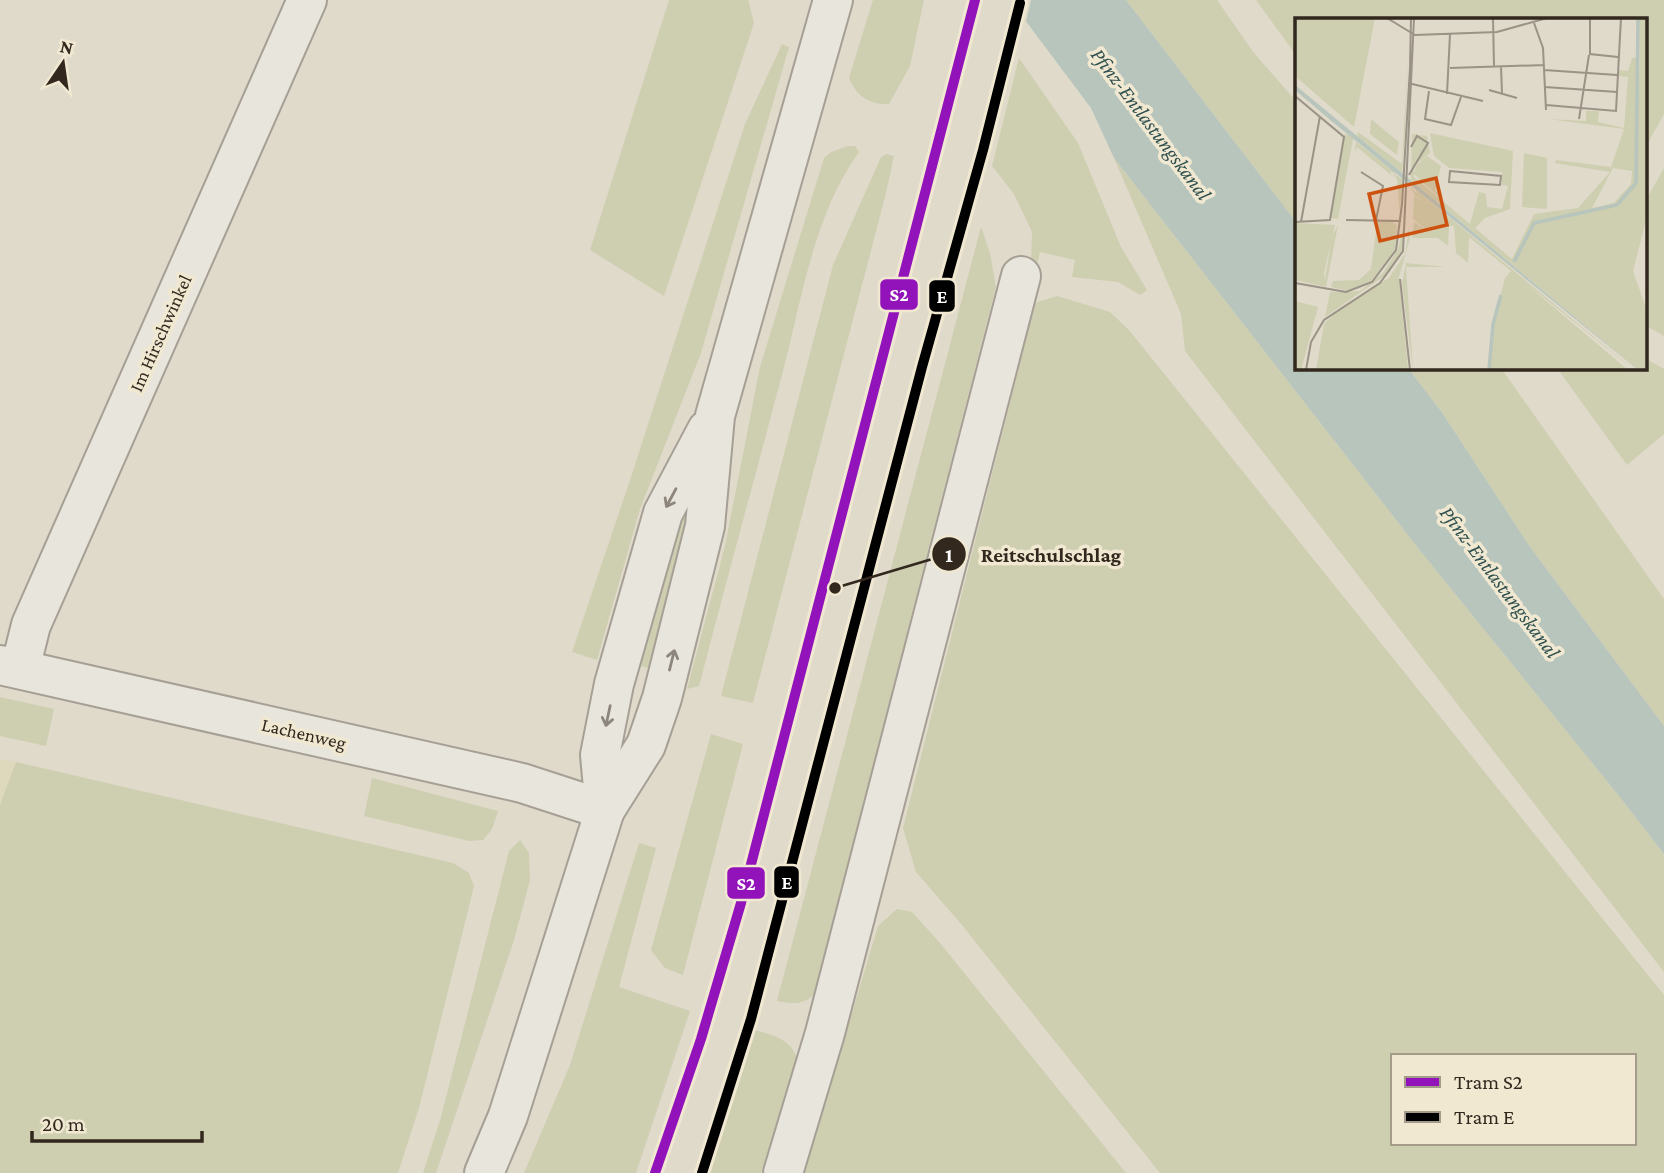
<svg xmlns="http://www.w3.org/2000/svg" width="1664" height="1173" viewBox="0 0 1664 1173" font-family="'Crimson Pro',serif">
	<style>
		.farmland { fill: #ded8bd }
		.green { fill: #ceceb0; fill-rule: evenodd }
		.water { fill: #b7c5bc }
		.pier { fill: #e0dacb }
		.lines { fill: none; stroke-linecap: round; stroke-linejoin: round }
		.minor-casing { stroke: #a59f95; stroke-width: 42 }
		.minor { stroke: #e8e5dc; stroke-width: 38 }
		.tram-1-casing { stroke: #f1e8d2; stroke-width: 16 }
		.tram-2-casing { stroke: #f1e8d2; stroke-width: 16 }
		.tram-1 { stroke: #9313ba; stroke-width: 10 }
		.tram-2 { stroke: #000; stroke-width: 10 }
		.oneway { stroke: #8d867d }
		.labels { text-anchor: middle; stroke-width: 7; stroke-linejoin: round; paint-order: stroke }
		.street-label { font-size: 19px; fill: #32281e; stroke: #f1e8d2 }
		.water-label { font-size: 21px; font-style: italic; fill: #2f504e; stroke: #f1e8d2 }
		.inset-river { fill: none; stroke: #b7c5bc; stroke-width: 3.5 }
		.inset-road { fill: none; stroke: #9a9386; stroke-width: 2 }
		.view { fill: #cd520f; fill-opacity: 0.15; stroke: #cd520f; stroke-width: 3.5 }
		.inset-edge { fill: none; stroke: #32281e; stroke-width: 3.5 }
		.leader { fill: none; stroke: #32281e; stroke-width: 2.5 }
		.callout-dot { fill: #32281e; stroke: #f1e8d2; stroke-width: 2.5 }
		.mark-label { font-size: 21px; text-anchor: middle; font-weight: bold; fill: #fff }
		.callout-label { font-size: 21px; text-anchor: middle; font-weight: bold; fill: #32281e; stroke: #f1e8d2; stroke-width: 7; stroke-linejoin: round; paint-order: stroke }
		.line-badge { stroke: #f1e8d2; stroke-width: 2.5 }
		.badge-label { font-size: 19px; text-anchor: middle; font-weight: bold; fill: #fff }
	</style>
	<rect width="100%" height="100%" fill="#e0dacb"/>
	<polygon class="farmland" points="0,759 16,762 0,805"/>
	<g class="green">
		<polygon points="669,0 748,0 754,23 664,296 590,250"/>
		<path d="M 873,0 L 924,0 L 910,66 L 889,104 C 870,105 856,96 849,78 Z"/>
		<polygon points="1126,0 1217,0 1254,53 1296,101 1296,222"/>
		<polygon points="1256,0 1664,0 1664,114 1645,148 1645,19 1296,19 1296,55"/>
		<polygon points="782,44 789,47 701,353 640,509 597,660 572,652 631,477 745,124"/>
		<polygon points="1019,58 1078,143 1121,247 1147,290 1140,295 1118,282 1072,277 1075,260 1040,252 1036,269 1031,265 1032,232 1014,194 992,166"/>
		<path d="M 848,146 L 855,146 L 859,152 C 814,215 803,294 784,367 C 756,473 727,579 699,686 L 687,689 L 725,546 L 760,367 L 824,158 L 831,152 Z"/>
		<polygon points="886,154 894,156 886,193 753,703 721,696 833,265 881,157"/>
		<polygon points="1114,158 1418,548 1619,796 1664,854 1664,972 1185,351 1181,314"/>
		<polygon points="1664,168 1664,336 1645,325 1645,202"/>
		<path d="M 981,227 L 990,253 L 996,287 L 814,995 C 802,1005 793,1004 777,1001 Z"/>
		<path d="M 1057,296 L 1110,312 L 1129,330 L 1664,995 L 1664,1173 L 1160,1173 L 962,925 L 916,872 L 903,828 L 1035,303 ZM 1393,1056 L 1634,1056 L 1634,1143 L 1393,1143 Z"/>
		<polygon points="1645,358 1664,369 1664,434 1627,465 1557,368 1645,368"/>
		<polygon points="1408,368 1501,368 1664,599 1664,726 1530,547 1443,414"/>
		<polygon points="685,511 695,513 663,672 638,665 677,525"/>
		<polygon points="0,697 54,709 46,746 0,736"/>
		<polygon points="711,734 743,744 683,975 665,968 651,950"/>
		<polygon points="16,762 453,863 469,873 474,886 419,1108 398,1173 0,1173 0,805"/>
		<polygon points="372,778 498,811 492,829 483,840 469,841 364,816"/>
		<polygon points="520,840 529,853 530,880 514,940 436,1173 423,1173 441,1117 509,851"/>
		<polygon points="639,843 656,848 619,987 690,1011 636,1173 524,1173 570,1065"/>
		<polygon points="897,909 912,912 940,943 1126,1173 804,1173 878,926"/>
		<path d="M 749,1028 C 769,1035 789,1036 797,1058 L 761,1173 L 709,1173 Z"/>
	</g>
	<polygon class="water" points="1010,0 1126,0 1296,222 1296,368 1408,368 1443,414 1530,547 1664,726 1664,854 1619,796 1418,548 1114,158 1091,108"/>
	<polygon class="pier" points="1006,0 1031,0 1025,26 1007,2"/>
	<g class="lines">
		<g class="minor-casing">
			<g id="minor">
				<polyline points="0,665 522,783 605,810"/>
				<polyline points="20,669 31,625 307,0"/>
				<polyline points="605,810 600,755 614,684 663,513 707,430"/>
				<polyline points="484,1173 508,1116 605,810 646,745 662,698 705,526 715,416 833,0"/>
				<polyline points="783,1173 825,1033 1021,276"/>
			</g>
		</g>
		<use href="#minor" class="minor"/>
		<g class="tram-1-casing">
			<polyline id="tram-1" points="655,1173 701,1039 741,903 975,0"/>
		</g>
		<g class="tram-2-casing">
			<polyline id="tram-2" points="702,1173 751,1019 922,367 983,150 1020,3"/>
		</g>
		<use href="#tram-1" class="tram-1"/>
		<use href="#tram-2" class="tram-2"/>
	</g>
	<defs><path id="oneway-shaft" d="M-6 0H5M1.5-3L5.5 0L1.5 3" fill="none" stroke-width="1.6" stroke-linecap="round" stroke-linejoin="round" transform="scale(1.75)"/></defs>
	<g class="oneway">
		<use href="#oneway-shaft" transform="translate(671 498) rotate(118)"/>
		<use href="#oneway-shaft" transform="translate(672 660) rotate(-76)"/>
		<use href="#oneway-shaft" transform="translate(608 716) rotate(102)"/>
	</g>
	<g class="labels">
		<g class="street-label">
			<text transform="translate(160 333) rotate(-66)" y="7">Im Hirschwinkel</text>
			<text transform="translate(304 733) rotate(13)" y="7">Lachenweg</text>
		</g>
		<g class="water-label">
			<text transform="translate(1151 124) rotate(53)" y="7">Pfinz-Entlastungskanal</text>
			<text transform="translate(1500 582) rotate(53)" y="7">Pfinz-Entlastungskanal</text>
		</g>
	</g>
	<g transform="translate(1295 18)">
		<rect width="352" height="352" fill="#e0dacb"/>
		<path d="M 0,0 L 80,0 L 59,109 L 0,58 ZM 344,0 L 352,0 L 352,198 L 338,253 L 352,293 L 352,352 L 343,352 L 116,162 L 117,116 L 132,118 L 135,135 L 119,148 L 119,159 L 175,206 L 184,174 L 191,176 L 192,189 L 207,191 L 213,168 L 207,167 L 207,154 L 154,150 L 139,138 L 135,115 L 218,133 L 215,191 L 190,200 L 180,210 L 217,241 L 239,196 L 283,190 L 315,154 L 260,145 L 261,142 L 316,149 L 329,111 L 253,101 L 291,103 L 291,93 L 304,93 L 303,104 L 329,110 L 333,59 L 324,58 L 324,52 L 333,53 L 337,40 L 344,39 L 345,71 ZM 318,150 L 337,153 L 336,166 L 319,185 L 297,190 ZM 113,38 L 110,113 L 107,155 L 62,118 L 63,114 L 107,146 ZM 0,72 L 56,117 L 58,121 L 43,201 L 36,200 L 49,116 L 54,117 ZM 76,101 L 104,124 L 102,137 L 75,116 ZM 61,124 L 101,155 L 94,154 L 103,163 L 98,155 L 107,161 L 105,197 L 102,162 L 62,129 L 60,135 ZM 229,135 L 252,140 L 252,191 L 227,189 ZM 132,138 L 146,148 L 140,173 L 147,176 L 144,179 L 119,156 L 121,148 ZM 116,169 L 122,176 L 121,172 L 339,352 L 223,259 L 333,352 L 195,352 L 198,305 L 210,260 L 216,253 L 174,219 L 173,245 L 161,235 L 159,208 L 154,208 L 153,228 L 143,220 L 117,220 L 119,204 L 133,213 L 118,201 L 119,178 L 134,186 L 119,177 ZM 111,199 L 107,232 L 95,254 L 30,299 L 35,274 L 65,273 L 88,255 L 103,231 ZM 97,203 L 102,208 L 100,232 L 76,263 L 53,273 L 36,269 L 38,263 L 64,262 L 76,251 L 82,206 L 78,204 ZM 0,205 L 40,207 L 29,255 L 30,262 L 37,218 L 43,207 L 31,269 L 0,262 ZM 114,210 L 115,220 L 104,259 L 113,351 L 21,352 L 29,306 L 45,290 L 94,260 L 110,236 ZM 111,245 L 151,249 L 111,249 L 118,352 L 107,266 ZM 0,283 L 23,289 L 6,352 L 0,352 Z" fill="#ceceb0" fill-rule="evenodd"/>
		<path d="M 0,67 L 136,179 L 343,352 L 39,105 L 0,72 Z" fill="#b7c5bc"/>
		<path class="inset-river" d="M 219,244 L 239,205 L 322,187 L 341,165 L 343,0M 194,352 L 198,306 L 206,277"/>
		<path class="inset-road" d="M 92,0 L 120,17 L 202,14 L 252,0M 198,0 L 199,48M 295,0 L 295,36 L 323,39M 239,5 L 248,30 L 251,92M 206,48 L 207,76M 115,50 L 116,0M 155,50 L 249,47M 249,52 L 322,57M 113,65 L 188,83M 250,69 L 322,74M 194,72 L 222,80M 134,73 L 130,101 L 156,107 L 166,79M 152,76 L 155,16M 0,78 L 49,119 L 35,202 L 0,204M 251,87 L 321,93 L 326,0M 284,101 L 294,37M 155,153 L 206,158 L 205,167 L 154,164 ZM 66,154 L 88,168 L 81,202M 114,157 L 133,125 L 122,118 L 116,129M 107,186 L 115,50M 51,202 L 106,203M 6,204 L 25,98M 105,261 L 115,352M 0,265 L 51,274 L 77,264 L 101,232 L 107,186M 11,352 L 16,324 L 29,302 L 85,265 L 108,233 L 119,0"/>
		<path class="view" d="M 141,160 L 152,207 L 85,223 L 74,176 Z"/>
		<rect width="352" height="352" class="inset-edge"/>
	</g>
	<path class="leader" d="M835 588L949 554"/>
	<g class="callout-dot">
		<circle cx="835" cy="588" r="7"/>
		<circle cx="949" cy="554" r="18"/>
	</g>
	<g class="mark-label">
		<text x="949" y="562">1</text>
	</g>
	<g class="callout-label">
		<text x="1051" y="562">Reitschulschlag</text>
	</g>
	<g class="line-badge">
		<rect x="879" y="278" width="40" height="33" rx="7" fill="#9313ba"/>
		<rect x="928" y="279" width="28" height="34" rx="7" fill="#000"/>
		<rect x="773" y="865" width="27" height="34" rx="7" fill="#000"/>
		<rect x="726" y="866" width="40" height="34" rx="7" fill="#9313ba"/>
	</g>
	<g class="badge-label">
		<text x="899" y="301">S2</text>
		<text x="942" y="303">E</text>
		<text x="787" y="889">E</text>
		<text x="746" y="890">S2</text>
	</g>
	<rect x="1391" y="1054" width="245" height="91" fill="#f1e8d2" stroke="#a59b8a" stroke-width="2"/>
	<rect x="1405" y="1077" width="35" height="10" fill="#9313ba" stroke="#a59b8a" stroke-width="2"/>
	<text x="1454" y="1089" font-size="21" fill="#32281e">Tram S2</text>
	<rect x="1405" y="1112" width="35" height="10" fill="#000000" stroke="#a59b8a" stroke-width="2"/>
	<text x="1454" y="1124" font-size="21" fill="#32281e">Tram E</text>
	<g transform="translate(63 63) rotate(13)" stroke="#f1e8d2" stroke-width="5" paint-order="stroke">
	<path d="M0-5L12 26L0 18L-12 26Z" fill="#32281e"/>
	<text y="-10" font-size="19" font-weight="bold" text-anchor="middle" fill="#32281e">N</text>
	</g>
	<path d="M32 1131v10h170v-10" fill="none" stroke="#32281e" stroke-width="3.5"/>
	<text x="42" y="1131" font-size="21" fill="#32281e" stroke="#f1e8d2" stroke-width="5" paint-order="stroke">20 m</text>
</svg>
